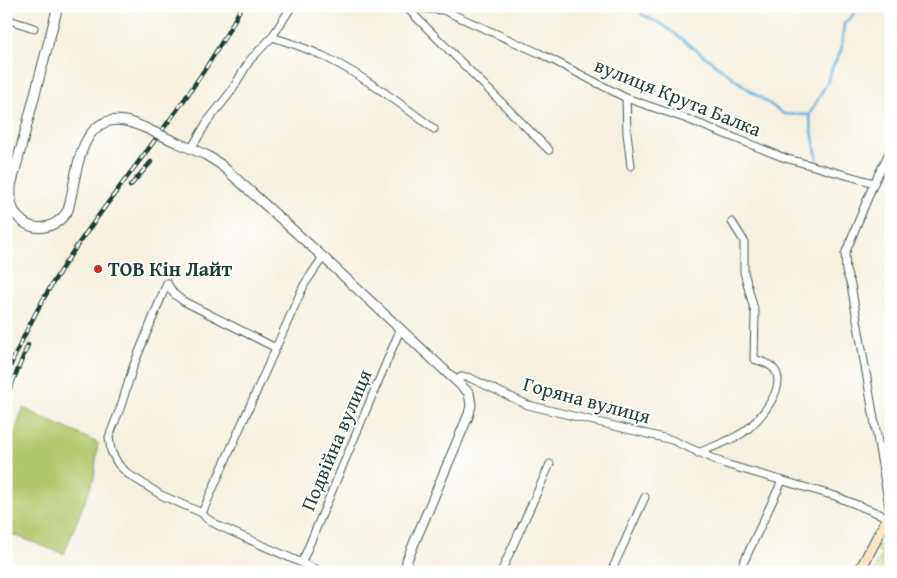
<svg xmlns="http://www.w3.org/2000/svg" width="897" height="578" viewBox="0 0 897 578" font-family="'Gentium Book Plus',serif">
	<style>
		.green { fill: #b3c86c; stroke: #698250 }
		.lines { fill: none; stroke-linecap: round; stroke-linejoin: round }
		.stream { stroke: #5eacd8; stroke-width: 2.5 }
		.minor-casing { stroke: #3f584e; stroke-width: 9 }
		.tertiary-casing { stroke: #3f584e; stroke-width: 11 }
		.secondary-casing { stroke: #3f584e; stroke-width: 12 }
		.minor { stroke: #fff; stroke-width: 7 }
		.tertiary { stroke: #fff; stroke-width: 9 }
		.secondary { stroke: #f9e7c3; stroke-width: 10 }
		.rail-casing { stroke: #1f3d34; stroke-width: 4.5 }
		.rail { stroke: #fff; stroke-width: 2.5; stroke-dasharray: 8; stroke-linecap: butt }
		.tertiary-bridge-casing { stroke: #3f584e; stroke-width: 11; stroke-linecap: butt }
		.tertiary-bridge { stroke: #fff; stroke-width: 9 }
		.poi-dot { fill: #c8321e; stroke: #fff; stroke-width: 2 }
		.labels { text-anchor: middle; stroke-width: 4; stroke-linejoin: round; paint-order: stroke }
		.street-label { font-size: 20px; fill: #1f3d34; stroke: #fff }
		.poi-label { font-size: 20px; font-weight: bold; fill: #1f3d34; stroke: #fff; text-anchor: start }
	</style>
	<rect width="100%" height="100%" fill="#fff"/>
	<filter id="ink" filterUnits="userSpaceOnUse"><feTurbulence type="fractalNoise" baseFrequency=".02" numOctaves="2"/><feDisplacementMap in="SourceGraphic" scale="10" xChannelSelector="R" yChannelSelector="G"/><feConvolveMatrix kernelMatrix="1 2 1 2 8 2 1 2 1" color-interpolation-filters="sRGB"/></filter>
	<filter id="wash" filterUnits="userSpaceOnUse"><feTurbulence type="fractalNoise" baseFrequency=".0096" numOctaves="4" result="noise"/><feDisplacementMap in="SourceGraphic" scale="20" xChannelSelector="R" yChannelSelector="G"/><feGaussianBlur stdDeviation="1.12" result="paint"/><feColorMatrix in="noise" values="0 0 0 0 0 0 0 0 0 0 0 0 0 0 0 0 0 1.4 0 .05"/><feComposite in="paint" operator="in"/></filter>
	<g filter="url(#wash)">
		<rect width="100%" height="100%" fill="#f5f0e0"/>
		<g class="green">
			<polygon points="23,408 98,443 94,478 64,554 6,532 6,460"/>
			<polygon points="891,521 891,566 888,572 865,572 866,568 873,571 882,554 876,550"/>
		</g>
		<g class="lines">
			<g class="stream">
				<polyline points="641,14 663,25 748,89 784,114 809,115 827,83 833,66 841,51 844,24 854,14"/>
				<polyline points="809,115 818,163"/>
			</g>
		</g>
	</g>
	<g filter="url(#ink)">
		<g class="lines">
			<g class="minor-casing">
				<g id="minor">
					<polyline points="390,6 443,10 539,53 626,98 687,119 785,158 874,183"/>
					<polyline points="407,8 549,150"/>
					<polyline points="6,19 34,28"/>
					<path d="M 272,37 C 291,43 309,49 327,58 C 365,77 401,104 434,129"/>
					<polyline points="626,98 627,133 631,166"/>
					<polyline points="191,149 207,122 230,93 250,60 272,37 292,6"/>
					<polyline points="167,283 133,367 121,406 109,437 111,451 118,464 128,474 161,495 202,513 206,518 219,526 322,572"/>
					<polyline points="167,283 174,294 183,301 276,348"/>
					<polyline points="457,381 461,377 468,377 528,405 672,440 725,464 835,496 887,517"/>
					<path d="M 698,453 C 714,446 731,441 744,432 C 759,421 791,384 772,367 C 767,363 759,361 754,359 L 755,313 L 744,272 L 744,241 L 732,222"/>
					<polyline points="890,512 851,285 846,271 845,254 874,183 891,149"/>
					<polyline points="202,513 304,285 323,257"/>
					<polyline points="302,562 400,330"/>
					<polyline points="501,572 550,464"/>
					<polyline points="611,572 645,497"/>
					<polyline points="739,572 782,481"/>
				</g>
			</g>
			<g class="tertiary-casing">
				<g id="tertiary">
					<path d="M 58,6 L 11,186 C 11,193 10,200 12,206 C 22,234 54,234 68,210 C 77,180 77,112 125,121 C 131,122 138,125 143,127"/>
					<polyline points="178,143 206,155 220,164 323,257 469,393 471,405 469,414 407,560 406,572"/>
				</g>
			</g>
			<g class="secondary-casing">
				<polyline id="secondary" points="859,572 891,511"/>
			</g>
			<use href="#minor" class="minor"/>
			<use href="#tertiary" class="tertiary"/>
			<use href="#secondary" class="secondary"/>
			<g class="rail-casing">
				<g id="rail">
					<polyline points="130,186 151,162"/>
					<path d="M 6,376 C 23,336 42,298 66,262 C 124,175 194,99 242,6"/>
					<polyline points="6,398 28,345"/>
				</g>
			</g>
			<use href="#rail" class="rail"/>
			<g class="tertiary-bridge-casing">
				<polyline id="tertiary-bridge" points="143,127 178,143"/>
			</g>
			<use href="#tertiary-bridge" class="tertiary-bridge"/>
		</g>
	</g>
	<circle class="poi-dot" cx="98" cy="269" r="5"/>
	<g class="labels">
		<g class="street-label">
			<text transform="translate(678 97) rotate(22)" y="7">вулиця Крута Балка</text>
			<text transform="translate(587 400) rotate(15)" y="7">Горяна вулиця</text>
			<text transform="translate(336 440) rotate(-67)" y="7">Подвійна вулиця</text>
		</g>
		<g class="poi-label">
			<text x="108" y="276">ТОВ Кін Лайт</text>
		</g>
	</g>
	<rect width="897" height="578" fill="none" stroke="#fff" stroke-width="25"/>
</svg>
